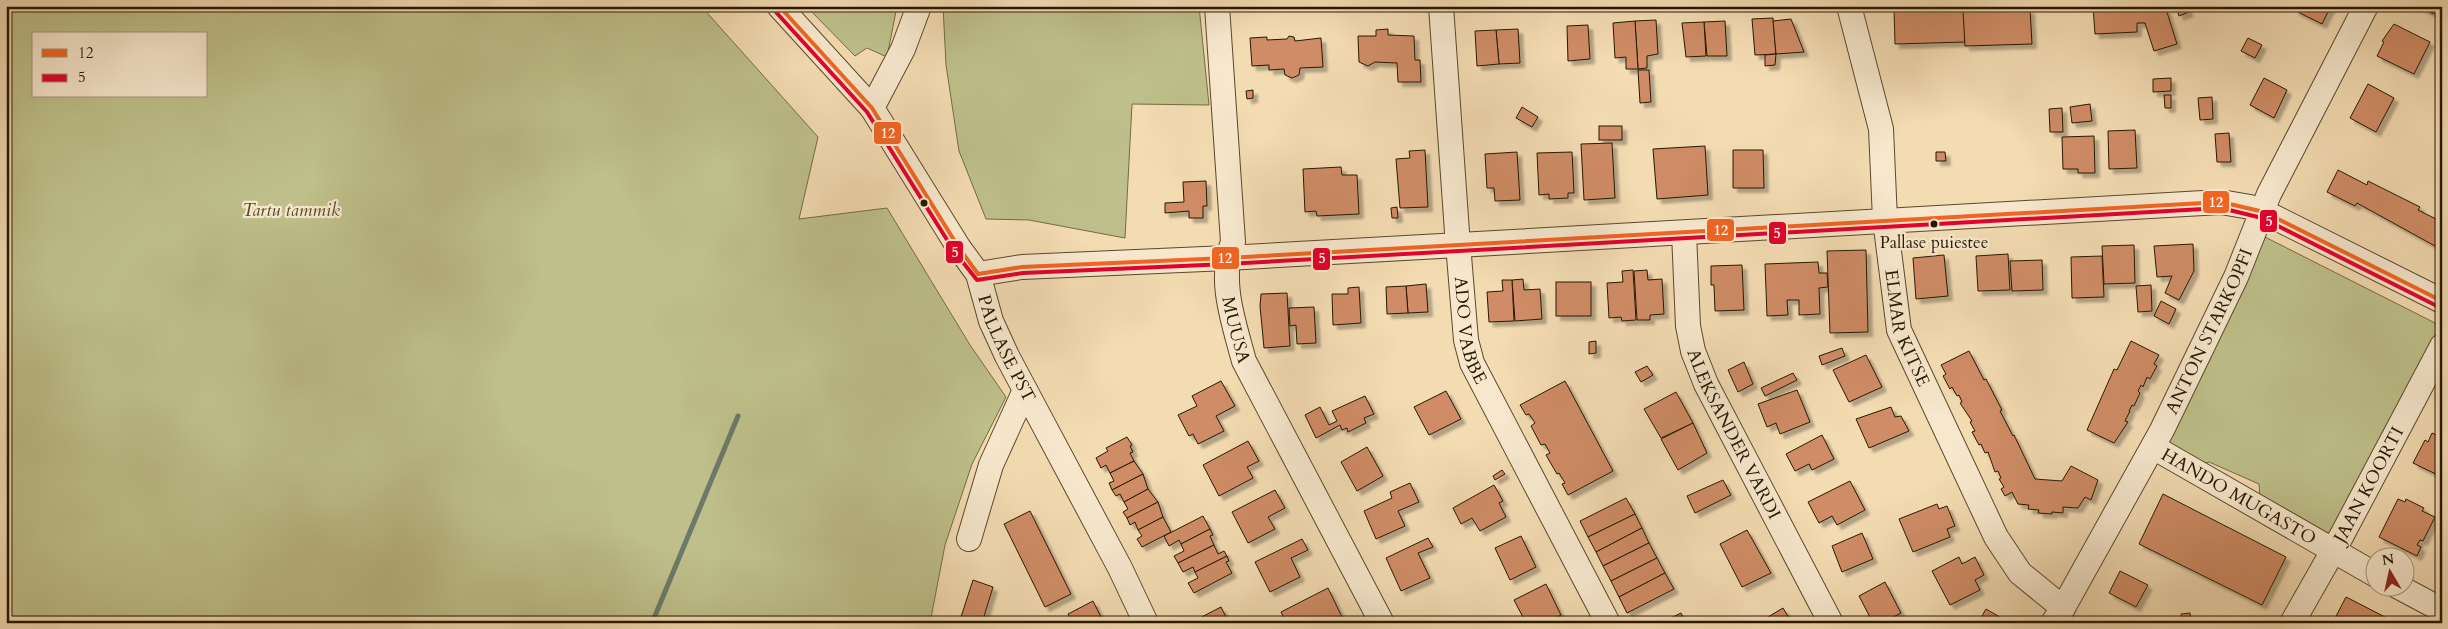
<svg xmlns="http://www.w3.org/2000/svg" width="2448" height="629" viewBox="0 0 2448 629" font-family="Cardo,serif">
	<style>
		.green { fill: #bebf8a; stroke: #736b46; fill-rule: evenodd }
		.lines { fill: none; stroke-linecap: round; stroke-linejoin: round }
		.stream { stroke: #6d7969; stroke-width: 5 }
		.building { fill: #cf8c66; stroke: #281701; filter: url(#shadow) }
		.minor-casing { stroke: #5b482d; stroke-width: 26 }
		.minor { stroke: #f7e8cd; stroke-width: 24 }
		.bus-1-casing { stroke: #f7e8cd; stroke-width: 8 }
		.bus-2-casing { stroke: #f7e8cd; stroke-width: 8 }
		.bus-1 { stroke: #f26522; stroke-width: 4 }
		.bus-2 { stroke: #e4002b; stroke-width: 4 }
		.bus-dot { fill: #281701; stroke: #f7e8cd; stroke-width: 2 }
		.labels { text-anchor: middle; stroke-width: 4.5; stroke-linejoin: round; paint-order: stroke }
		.bus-label { font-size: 17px; fill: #281701; stroke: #f7e8cd }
		.park-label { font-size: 18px; font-style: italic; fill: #55492a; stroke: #f7e8cd }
		.street-label { font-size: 18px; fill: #281701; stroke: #f7e8cd }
		.line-badge { stroke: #f7e8cd; stroke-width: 2 }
		.badge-label { font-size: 14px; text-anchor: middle; font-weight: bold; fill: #fff }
	</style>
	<defs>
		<filter id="shadow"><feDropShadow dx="4.5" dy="4.5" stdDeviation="1" flood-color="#0004"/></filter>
	</defs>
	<rect width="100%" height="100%" fill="#f3dbb2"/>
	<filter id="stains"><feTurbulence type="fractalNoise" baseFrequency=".004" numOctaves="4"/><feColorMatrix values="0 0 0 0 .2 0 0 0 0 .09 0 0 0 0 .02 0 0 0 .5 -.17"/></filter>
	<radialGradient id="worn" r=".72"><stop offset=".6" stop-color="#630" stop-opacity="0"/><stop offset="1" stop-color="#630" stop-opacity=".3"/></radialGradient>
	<g class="green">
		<path d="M 6,6 L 701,6 L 818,137 L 799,219 L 887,208 L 970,345 L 1006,397 L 972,464 L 945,545 L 930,623 L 6,623 ZM 34,34 L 206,34 L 206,96 L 34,96 Z"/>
		<polygon points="806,6 897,6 887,57 867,48 855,56"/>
		<polygon points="943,6 1199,6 1209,105 1132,104 1125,238 1029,220 986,219 959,151 946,65"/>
		<polygon points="2265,237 2441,326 2331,538 2260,497 2259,484 2209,462 2202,464 2163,443"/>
	</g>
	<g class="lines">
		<polyline class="stream" points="652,623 738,416"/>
	</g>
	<g class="building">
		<polygon points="2093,6 2165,6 2177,44 2154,51 2145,23 2137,23 2137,32 2095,34"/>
		<polygon points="2176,6 2186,6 2189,12 2179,16"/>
		<polygon points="2297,6 2331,6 2322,24 2294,10"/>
		<polygon points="2418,6 2437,6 2433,14"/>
		<polygon points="1964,7 1965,42 1895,44 1894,9"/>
		<polygon points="2030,9 2032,44 1965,46 1963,11"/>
		<polygon points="1773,18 1776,54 1755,55 1752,19"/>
		<polygon points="1791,19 1804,52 1776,54 1773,21"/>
		<polygon points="1656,20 1658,54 1647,56 1647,68 1638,69 1635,21"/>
		<polygon points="1635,21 1638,69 1626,69 1626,57 1615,58 1613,23"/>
		<polygon points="1725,21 1727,56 1707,56 1704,22"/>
		<polygon points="1704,22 1706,56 1686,57 1682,23"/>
		<polygon points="2394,24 2430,42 2414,74 2377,56 2384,42 2382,41"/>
		<polygon points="1588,25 1590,59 1568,61 1567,26"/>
		<polygon points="1388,29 1388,35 1414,36 1415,60 1420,60 1421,82 1398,82 1397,63 1375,62 1368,66 1359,62 1358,36 1376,36 1376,30"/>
		<polygon points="1518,29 1520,63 1499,64 1496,30"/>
		<polygon points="1496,30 1499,64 1477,66 1475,31"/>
		<polygon points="1289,36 1294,37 1295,41 1321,38 1323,67 1300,68 1299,75 1292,78 1285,75 1284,69 1269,70 1269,65 1252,66 1250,38 1267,37 1267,40 1287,39"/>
		<polygon points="2248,38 2262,45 2255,58 2241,51"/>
		<polygon points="1776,54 1775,65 1765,66 1765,55"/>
		<polygon points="1638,70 1649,70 1651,102 1640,103"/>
		<polygon points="2171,78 2171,91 2153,92 2153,79"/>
		<polygon points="2264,78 2287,90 2274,118 2250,105"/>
		<polygon points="2368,84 2394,98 2376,132 2350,118"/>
		<polygon points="1253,90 1253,98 1247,99 1246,91"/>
		<polygon points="2164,95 2171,95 2171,108 2165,108"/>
		<polygon points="2212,97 2213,119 2200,120 2198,98"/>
		<polygon points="2090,104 2092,121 2072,123 2070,107"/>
		<polygon points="1522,107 1538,117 1532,127 1516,118"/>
		<polygon points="2062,108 2063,132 2050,132 2049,109"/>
		<rect x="1599" y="126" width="23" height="14"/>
		<polygon points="2135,130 2137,168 2109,169 2108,131"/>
		<polygon points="2229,133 2231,162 2217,162 2215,134"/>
		<polygon points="2094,136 2095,173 2078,173 2078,169 2063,169 2062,137"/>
		<polygon points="1612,143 1615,198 1584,200 1581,144"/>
		<polygon points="1705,146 1708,195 1657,199 1653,149"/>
		<polygon points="1425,150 1428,207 1400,208 1396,159 1410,158 1409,151"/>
		<polygon points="1733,150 1763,150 1764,188 1733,188"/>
		<polygon points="1517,152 1520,200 1495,201 1494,188 1487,188 1485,154"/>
		<polygon points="1572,152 1574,193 1568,193 1568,198 1549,199 1549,194 1539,195 1537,153"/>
		<polygon points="1936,152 1945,152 1946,161 1936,161"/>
		<polygon points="1341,167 1342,175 1357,175 1359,214 1317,216 1316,211 1305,212 1303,169"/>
		<polygon points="2338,170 2367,185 2368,181 2420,207 2418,210 2442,222 2442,233 2435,246 2357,203 2355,206 2327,192"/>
		<polygon points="1206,181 1207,206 1203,206 1203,218 1189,218 1189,211 1165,213 1165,203 1184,202 1183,182"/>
		<polygon points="1397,207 1398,218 1392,218 1391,208"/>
		<polygon points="2193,244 2194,271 2179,300 2165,293 2172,276 2157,277 2154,246"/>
		<polygon points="2134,245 2135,283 2104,284 2102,246"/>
		<polygon points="1866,250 1868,332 1830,333 1827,251"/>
		<polygon points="2008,254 2010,290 1978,291 1976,256"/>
		<polygon points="1944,255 1948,296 1916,299 1913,258"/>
		<polygon points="2102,256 2104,297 2072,298 2071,257"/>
		<polygon points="2042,260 2043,290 2012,291 2010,261"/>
		<polygon points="1818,262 1819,273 1827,273 1828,287 1819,288 1820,314 1799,315 1799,300 1787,300 1788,315 1767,316 1765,264"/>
		<polygon points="1742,265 1744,310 1715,311 1714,285 1711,285 1711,266"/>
		<polygon points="1633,270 1636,320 1622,321 1621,317 1609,318 1607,283 1623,282 1622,271"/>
		<polygon points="1647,270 1648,280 1662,279 1664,314 1650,315 1650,320 1637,320 1634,271"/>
		<polygon points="1523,279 1524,290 1540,289 1542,319 1515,321 1512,280"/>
		<polygon points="1502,280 1512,280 1514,321 1489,322 1487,292 1503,291"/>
		<rect x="1556" y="282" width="35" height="34"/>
		<polygon points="1426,284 1428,312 1408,313 1406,286"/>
		<polygon points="2151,285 2152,311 2138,312 2136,286"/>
		<polygon points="1406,286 1408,313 1387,314 1386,287"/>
		<polygon points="1359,287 1361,323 1333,325 1332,294 1348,294 1348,288"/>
		<polygon points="1287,293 1290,346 1264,348 1260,306 1261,294"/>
		<polygon points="2161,301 2176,309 2169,324 2154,316"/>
		<polygon points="1314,307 1316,343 1297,344 1296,325 1290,326 1289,308"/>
		<polygon points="1596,341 1596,353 1589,354 1589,342"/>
		<polygon points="2131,341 2159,355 2154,364 2157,366 2150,379 2147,377 2143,387 2141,385 2138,391 2140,393 2134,406 2132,405 2129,411 2130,411 2125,421 2128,422 2114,443 2087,430 2114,369 2117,370"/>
		<polygon points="1842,348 1845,356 1822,365 1819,356"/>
		<polygon points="1969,351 1984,380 1986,379 2002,410 2000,411 2013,436 2014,435 2035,479 2062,481 2071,466 2098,480 2091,500 2085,497 2078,508 2063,507 2063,513 2052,512 2052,514 2038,513 2039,510 2028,509 2029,505 2018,504 2012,492 2005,496 2001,489 2004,487 1999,479 2001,478 1998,471 1995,472 1988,452 1985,453 1981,444 1979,445 1972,432 1975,431 1970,422 1972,421 1960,403 1962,402 1959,395 1957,396 1952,387 1950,389 1943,376 1946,374 1941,365"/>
		<polygon points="1866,355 1882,387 1849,402 1833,370"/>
		<polygon points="1744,362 1753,384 1738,392 1728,370"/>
		<polygon points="1647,366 1653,375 1641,382 1635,372"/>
		<polygon points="1793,373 1797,380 1765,396 1761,388"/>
		<polygon points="1221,381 1235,406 1216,416 1224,431 1198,444 1193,434 1189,436 1178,415 1197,406 1192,396"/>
		<polygon points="1565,381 1613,471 1568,495 1562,484 1565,483 1559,473 1557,474 1546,455 1550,453 1545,444 1541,445 1531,426 1535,423 1529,414 1526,415 1520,405"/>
		<polygon points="1797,390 1810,422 1780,434 1776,423 1767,427 1758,404"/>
		<polygon points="1446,391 1461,419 1429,435 1414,407"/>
		<polygon points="1676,392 1693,423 1661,438 1644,409"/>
		<polygon points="1365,396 1374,414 1364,418 1366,423 1348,432 1347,428 1342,430 1340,425 1316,438 1305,415 1320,407 1329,425 1337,421 1332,411"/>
		<polygon points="1891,407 1895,417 1901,416 1909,431 1869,448 1856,419"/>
		<polygon points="1693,423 1707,453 1678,470 1661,439"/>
		<polygon points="2432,433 2442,438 2442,477 2413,463 2425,440 2428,442"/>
		<polygon points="1822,435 1834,459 1812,470 1809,464 1795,471 1786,454"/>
		<polygon points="1127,437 1132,445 1130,446 1133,452 1130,453 1134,461 1110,473 1106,465 1101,468 1096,458 1108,451 1106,448"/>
		<polygon points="1248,441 1259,461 1247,467 1253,478 1219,496 1203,465"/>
		<polygon points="1367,447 1383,476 1357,491 1341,462"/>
		<polygon points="1134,461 1143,474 1112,490 1109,483 1114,481 1110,473"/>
		<polygon points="1502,470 1505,474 1495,480 1493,476"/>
		<polygon points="1143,474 1148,489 1124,502 1120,494 1116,496 1112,490"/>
		<polygon points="1723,480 1731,495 1695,513 1687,496"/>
		<polygon points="1850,481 1865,510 1837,525 1832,516 1819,523 1808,502"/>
		<polygon points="1410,483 1419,502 1398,511 1405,526 1376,539 1364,511 1392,498 1390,492"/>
		<polygon points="1494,485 1503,501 1499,503 1506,517 1480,531 1472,518 1461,524 1453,508"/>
		<polygon points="1148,489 1158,502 1127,518 1123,512 1128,509 1124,502"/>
		<polygon points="1275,490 1285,508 1268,517 1275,529 1248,543 1232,512"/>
		<polygon points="2163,494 2286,557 2262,605 2139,544"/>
		<polygon points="1626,498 1635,514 1588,537 1580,521"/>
		<polygon points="2398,499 2405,502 2406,499 2424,508 2422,511 2435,517 2423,541 2420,540 2417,545 2421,547 2417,556 2379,537"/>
		<polygon points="1158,502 1163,517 1138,530 1135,522 1130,525 1127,518"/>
		<polygon points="1937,504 1939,509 1947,506 1955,526 1947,529 1950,537 1913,552 1899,519"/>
		<polygon points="1030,511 1071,594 1045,607 1004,524"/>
		<polygon points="1635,514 1642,528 1596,552 1588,537"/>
		<polygon points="1203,516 1210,529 1181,544 1179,540 1169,546 1164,536"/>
		<polygon points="1163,517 1171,532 1142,547 1137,539 1142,536 1138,530"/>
		<polygon points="1642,528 1649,543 1603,566 1596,552"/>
		<polygon points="1210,529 1213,535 1210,536 1214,545 1178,563 1174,556 1184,551 1181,544"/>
		<polygon points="1747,530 1771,573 1742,587 1720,544"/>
		<polygon points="1862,533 1873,559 1842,572 1832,546"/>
		<polygon points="1521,536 1536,567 1510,580 1495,548"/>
		<polygon points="1428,538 1433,547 1418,553 1430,578 1401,591 1386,558"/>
		<polygon points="1302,539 1308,550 1291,558 1300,577 1270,592 1255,562"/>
		<polygon points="1649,543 1657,558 1611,581 1603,566"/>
		<polygon points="1214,545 1218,554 1224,551 1227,556 1195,572 1193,567 1183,572 1178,563"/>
		<polygon points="1227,556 1229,561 1226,562 1232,573 1194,593 1188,583 1198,578 1195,572"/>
		<polygon points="1959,557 1962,564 1975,557 1984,575 1975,580 1980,590 1950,605 1932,571"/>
		<polygon points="1657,558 1665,573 1619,597 1611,581"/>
		<polygon points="2120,571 2148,585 2136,607 2109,593"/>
		<polygon points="1665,573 1674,589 1627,613 1619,597"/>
		<polygon points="973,580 993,587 982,623 959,623"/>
		<polygon points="1885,582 1901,613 1882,623 1873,623 1859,596"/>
		<polygon points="1546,584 1561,615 1546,623 1526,623 1514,600"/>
		<polygon points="1328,588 1343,619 1336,623 1286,623 1281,612"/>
		<polygon points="2346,597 2385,617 2382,623 2333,622"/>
		<polygon points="1093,601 1104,623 1073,623 1068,614"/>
		<polygon points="1221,607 1229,623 1190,623"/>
		<polygon points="1783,608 1792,623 1758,623"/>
		<polygon points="1986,609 2010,623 1978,623"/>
		<polygon points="1681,613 1686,623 1661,623"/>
		<polygon points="2190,613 2191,621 2181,622 2181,614"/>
	</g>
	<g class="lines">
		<g class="minor-casing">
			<g id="minor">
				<path id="s1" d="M 779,6 L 872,108 L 959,248 L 978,274 L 991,321 L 1007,356 L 1120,568 L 1146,623"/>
				<path id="s2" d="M 1217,6 L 1233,242 C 1218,280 1234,323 1244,361 L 1382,623"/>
				<path id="s3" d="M 1441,6 L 1457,232 L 1466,340 L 1472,363 L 1608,623"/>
				<path id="s4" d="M 1849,6 L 1881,129 L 1885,220 L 1899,330 L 1996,537 L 2020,573 L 2063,608"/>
				<polyline points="872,108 903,49 919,6"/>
				<path id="s5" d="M 1684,233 L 1688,326 L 1693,351 L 1706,384 L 1831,623"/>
				<polyline points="978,274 1022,267 1227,258 2221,202 2250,207 2264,212 2442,301"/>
				<path id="s6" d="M 2153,447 L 2376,575"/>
				<polyline points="969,539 991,465 1025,390"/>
				<polyline points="2397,586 2442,610"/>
				<path id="s7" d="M 2053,623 L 2063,608 L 2162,430 L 2236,277 L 2269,194 L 2366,6"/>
				<path id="s8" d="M 2292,623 L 2342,535 L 2442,346"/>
			</g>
		</g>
		<use href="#minor" class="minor"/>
		<g class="bus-1-casing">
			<g id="bus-1">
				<polyline points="779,6 872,108 959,248 978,274"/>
				<polyline points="978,274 1022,267 1227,258 2221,202 2264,212 2442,301"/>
			</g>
		</g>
		<g class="bus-2-casing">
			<polyline id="bus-2" points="774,10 867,112 954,251 977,280 1023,273 1227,264 2221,208 2262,218 2439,307"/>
		</g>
		<use href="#bus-1" class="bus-1"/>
		<use href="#bus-2" class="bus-2"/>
	</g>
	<g class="bus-dot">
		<circle cx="924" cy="203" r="4.5"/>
		<circle cx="1934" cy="224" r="4.5"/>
	</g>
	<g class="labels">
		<g class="bus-label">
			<text x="1934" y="248">Pallase puiestee</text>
		</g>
		<g class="park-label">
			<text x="291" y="216">Tartu tammik</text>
		</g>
		<g class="street-label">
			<text dy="6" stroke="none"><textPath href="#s4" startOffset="329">ELMAR KITSE</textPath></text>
			<text dy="6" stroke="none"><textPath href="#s3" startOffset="326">ADO VABBE</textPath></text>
			<text dy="6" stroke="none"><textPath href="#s2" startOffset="326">MUUSA</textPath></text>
			<text dy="6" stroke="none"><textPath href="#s7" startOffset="331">ANTON STARKOPFI</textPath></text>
			<text dy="6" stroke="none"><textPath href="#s1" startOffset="415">PALLASE PST</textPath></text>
			<text dy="6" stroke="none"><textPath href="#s5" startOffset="211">ALEKSANDER VARDI</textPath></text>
			<text dy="6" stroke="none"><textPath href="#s8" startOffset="158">JAAN KOORTI</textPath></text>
			<text dy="6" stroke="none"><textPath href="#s6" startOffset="99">HANDO MUGASTO</textPath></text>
		</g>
	</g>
	<g class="line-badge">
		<rect x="873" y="121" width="29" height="24" rx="5" fill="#f26522"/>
		<rect x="2202" y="190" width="28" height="24" rx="5" fill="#f26522"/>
		<rect x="2259" y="209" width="19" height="24" rx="5" fill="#e4002b"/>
		<rect x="1706" y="218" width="29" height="24" rx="5" fill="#f26522"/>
		<rect x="1768" y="221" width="19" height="24" rx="5" fill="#e4002b"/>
		<rect x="945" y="240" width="19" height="24" rx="5" fill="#e4002b"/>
		<rect x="1211" y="246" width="29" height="24" rx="5" fill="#f26522"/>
		<rect x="1312" y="247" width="19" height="24" rx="5" fill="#e4002b"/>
	</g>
	<g class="badge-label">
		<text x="888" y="138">12</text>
		<text x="2216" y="207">12</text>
		<text x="2269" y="226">5</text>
		<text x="1721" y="235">12</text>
		<text x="1777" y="238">5</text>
		<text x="955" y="257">5</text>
		<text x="1225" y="263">12</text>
		<text x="1322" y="263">5</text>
	</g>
	<rect width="2448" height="629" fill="none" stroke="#f3dbb2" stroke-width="25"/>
	<rect x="8" y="8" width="2433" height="614" fill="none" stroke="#281701" stroke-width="2.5"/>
	<rect x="12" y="12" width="2423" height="604" fill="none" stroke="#281701"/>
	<rect x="32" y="32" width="175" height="65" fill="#f7e8cd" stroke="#a4947b"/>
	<rect x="42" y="49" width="25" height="8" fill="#f26522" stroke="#a4947b"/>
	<text x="78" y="58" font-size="15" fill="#281701">12</text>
	<rect x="42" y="74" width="25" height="8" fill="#e4002b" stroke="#a4947b"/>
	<text x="78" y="82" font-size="15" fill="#281701">5</text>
	<g transform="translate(2390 572) rotate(351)"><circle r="24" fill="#f7e8cd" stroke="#a4947b"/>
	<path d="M0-4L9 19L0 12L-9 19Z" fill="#8f2418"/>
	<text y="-8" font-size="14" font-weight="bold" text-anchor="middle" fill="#281701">N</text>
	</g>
	<rect width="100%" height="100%" filter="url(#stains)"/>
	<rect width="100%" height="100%" fill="url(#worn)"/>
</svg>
